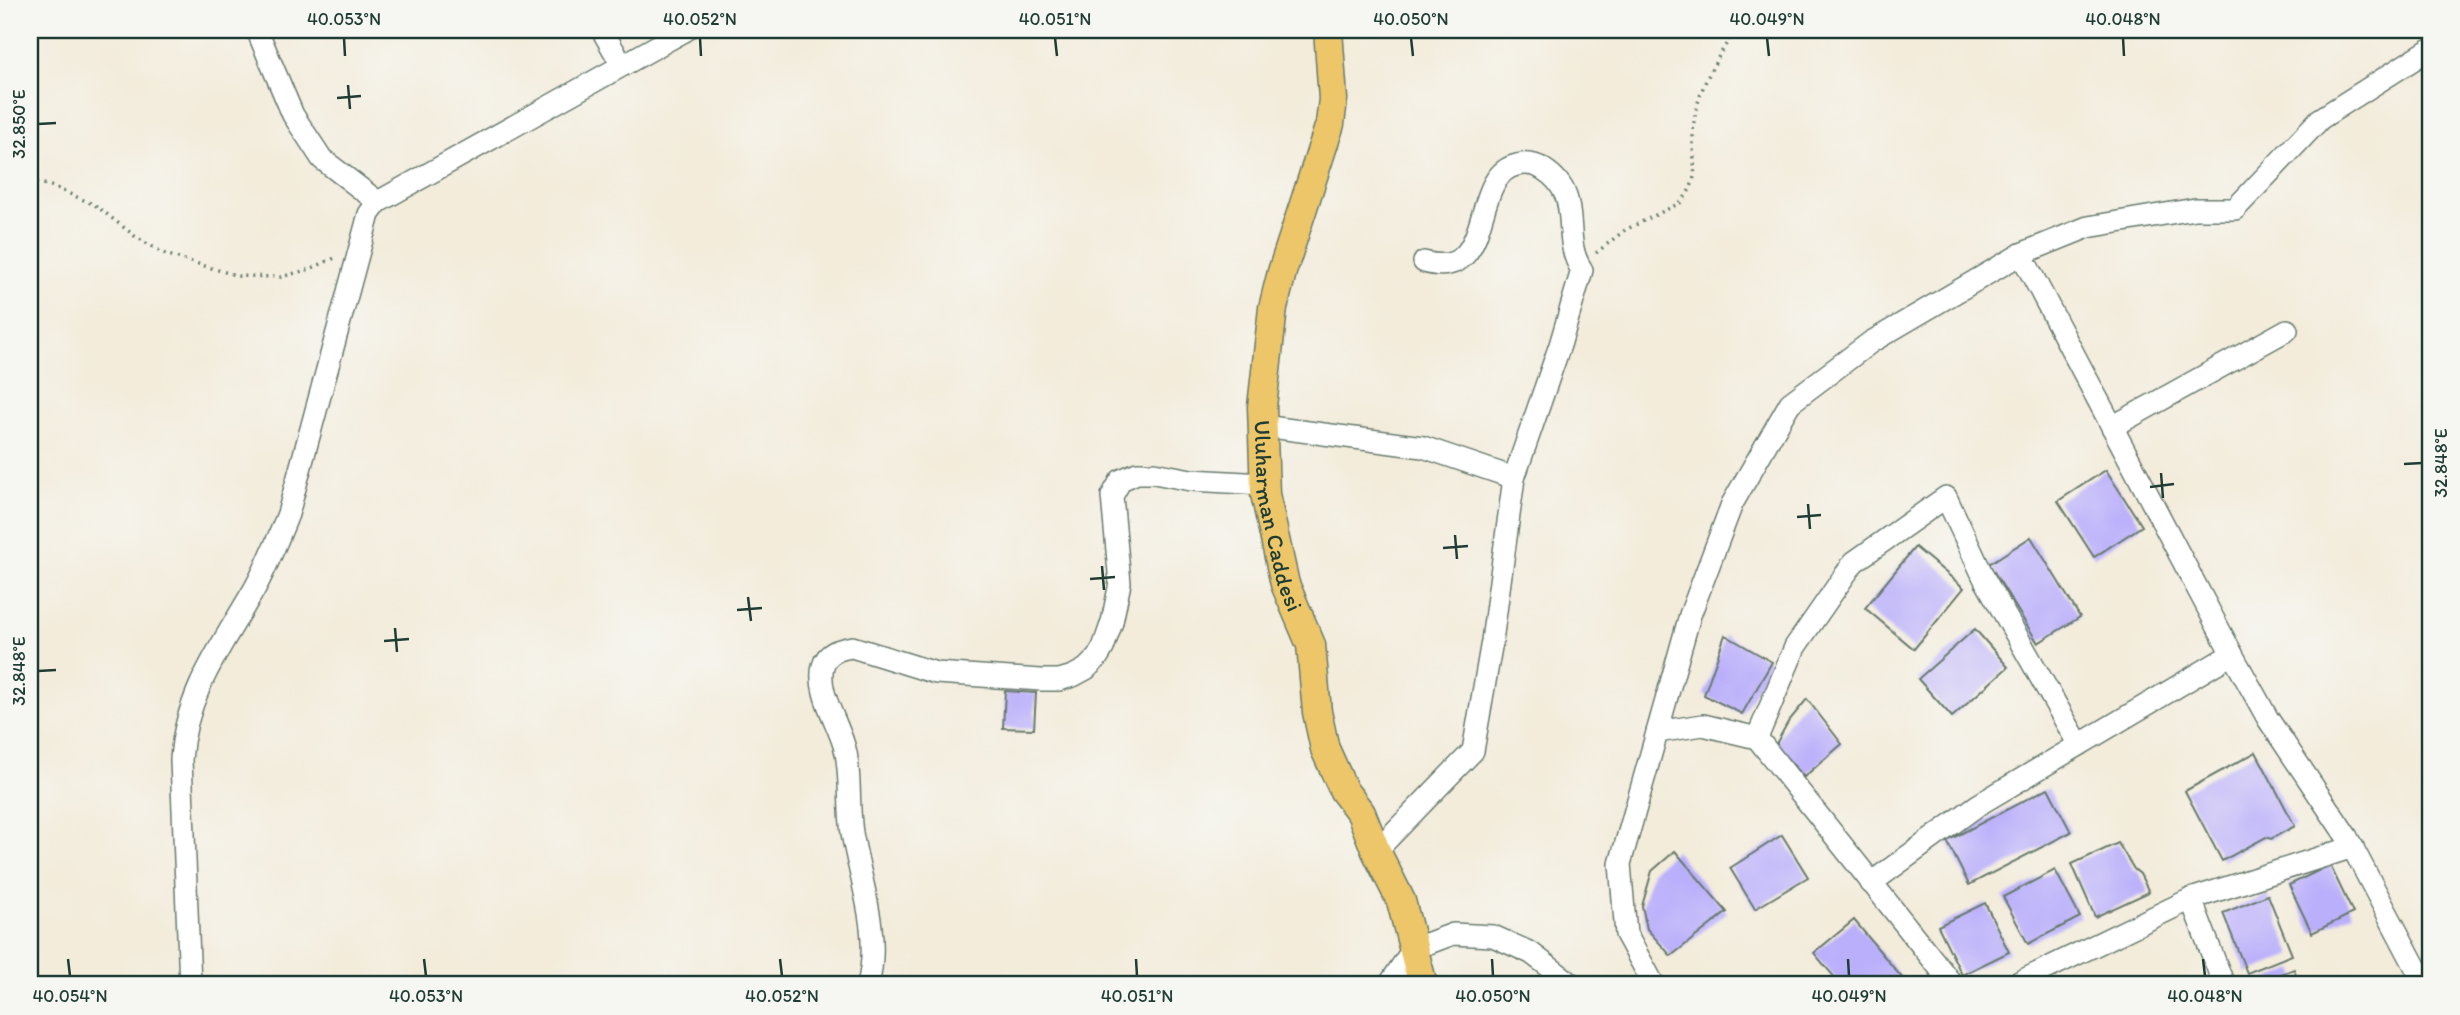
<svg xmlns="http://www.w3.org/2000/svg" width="2460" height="1015" viewBox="0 0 2460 1015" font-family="Itim,sans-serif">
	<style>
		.building { fill: #baaffb }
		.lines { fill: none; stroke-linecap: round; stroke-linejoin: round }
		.minor-casing { stroke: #697a6e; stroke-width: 24 }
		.major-casing { stroke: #697a6e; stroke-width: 31 }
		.path { stroke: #697a6e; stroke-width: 3.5; stroke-dasharray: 2 5; stroke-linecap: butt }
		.minor { stroke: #fff; stroke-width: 21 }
		.major { stroke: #ecc669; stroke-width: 28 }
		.ticks { fill: none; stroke: #1f3d34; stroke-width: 2.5 }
		.labels { text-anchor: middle; stroke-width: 5; stroke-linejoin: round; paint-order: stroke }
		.street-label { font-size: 23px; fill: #1f3d34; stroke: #f6f6f2 }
		.neatline { fill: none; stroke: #1f3d34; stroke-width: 2.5 }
		.ticks-label { font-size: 18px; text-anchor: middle; fill: #1f3d34 }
	</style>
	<rect width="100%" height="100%" fill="#f6f6f2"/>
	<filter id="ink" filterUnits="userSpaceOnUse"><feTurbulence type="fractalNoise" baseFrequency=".0143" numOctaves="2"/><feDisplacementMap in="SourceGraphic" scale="14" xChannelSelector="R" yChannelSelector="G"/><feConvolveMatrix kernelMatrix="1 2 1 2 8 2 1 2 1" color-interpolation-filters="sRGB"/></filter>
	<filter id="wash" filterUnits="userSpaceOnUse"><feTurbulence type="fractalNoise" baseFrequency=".00686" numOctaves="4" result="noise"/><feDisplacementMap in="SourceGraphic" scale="28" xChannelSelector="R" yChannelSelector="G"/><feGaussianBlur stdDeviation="1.57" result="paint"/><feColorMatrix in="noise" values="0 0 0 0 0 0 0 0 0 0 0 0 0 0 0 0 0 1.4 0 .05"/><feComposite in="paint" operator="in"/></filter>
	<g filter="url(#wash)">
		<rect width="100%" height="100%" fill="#f3ecdb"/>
		<g id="blocks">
			<g class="building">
				<polygon points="2106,470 2142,526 2094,557 2058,501"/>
				<polygon points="2031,537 2080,617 2038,643 1989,564"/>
				<polygon points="1915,547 1964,588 1914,649 1865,608"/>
				<polygon points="1975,629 2008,667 1952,717 1918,679"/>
				<polygon points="1725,635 1772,662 1742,714 1704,695"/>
				<polygon points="1005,691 1036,693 1034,729 1003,728"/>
				<polygon points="1807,699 1842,744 1804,777 1777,747 1777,742 1788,722"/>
				<polygon points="2256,752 2295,826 2271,839 2266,837 2222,861 2185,791"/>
				<polygon points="2048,788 2071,832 1969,885 1947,841"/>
				<polygon points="1782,835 1808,877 1755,909 1730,868"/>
				<polygon points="2118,843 2134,869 2140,874 2149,892 2095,917 2072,864"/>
				<polygon points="1675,851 1727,912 1671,956 1647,929 1642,906 1652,871"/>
				<polygon points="2330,865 2353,913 2312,933 2289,885"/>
				<polygon points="2055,870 2080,917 2028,944 2003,897"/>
				<polygon points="2268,895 2292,955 2247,973 2223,913"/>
				<polygon points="1985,903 2009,952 1962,975 1938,926"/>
				<polygon points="1854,920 1908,985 1841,985 1814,953"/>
				<polygon points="2294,969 2300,985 2253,985"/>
			</g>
		</g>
	</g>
	<g filter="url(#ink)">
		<use href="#blocks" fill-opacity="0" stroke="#697a6e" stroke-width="2"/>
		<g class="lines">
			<g class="minor-casing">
				<g id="minor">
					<polyline points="257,30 293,115 322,159 378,202"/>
					<polyline points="602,30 622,65"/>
					<polyline points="2021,254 2232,654 2268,719 2347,837 2425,985"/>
					<path d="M 1424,262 C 1497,283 1468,175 1517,165 C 1525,163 1535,164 1543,169 C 1586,196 1559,237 1582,270 L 1560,345 L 1514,478"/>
					<polyline points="1262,426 1423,447 1514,478 1492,641 1473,751 1376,851"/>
					<polyline points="2112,427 2287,330"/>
					<polyline points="1657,732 1703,725 1757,738"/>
					<polyline points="1871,883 1978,805 2232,654"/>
					<polyline points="2191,899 2224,985"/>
					<path d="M 190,985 L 181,760 C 185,693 223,644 255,588 C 268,564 278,539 288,514 L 369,214 L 378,202 L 686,30"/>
					<path d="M 868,985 C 881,933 861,884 852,833 C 848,806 851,779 846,753 C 841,726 816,694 823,666 C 827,652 840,649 852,647 L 936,673 L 1041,680 L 1059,680 L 1073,676 L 1086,669 L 1097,658 L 1103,648 L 1112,622 L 1120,583 L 1112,496 L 1121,480 L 1137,473 L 1154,473 L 1191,480 L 1264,484"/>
					<polyline points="1389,985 1413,949 1453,934 1493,936 1531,953 1573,985"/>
					<polyline points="1654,985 1626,934 1620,864 1690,615 1732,504 1790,403 1871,342 2021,254 2088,227 2195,209 2235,209 2320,119 2430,49"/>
					<polyline points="1953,985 1757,738 1795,647 1854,562 1946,497 1985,580 2079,745"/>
					<polyline points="2013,985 2191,899 2353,847"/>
				</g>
			</g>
			<g class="major-casing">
				<g id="major">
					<path id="s1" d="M 1328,30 L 1333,99 L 1330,124 L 1282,272 L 1273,308 L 1262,407 L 1265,494 L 1285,584 L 1311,645 L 1317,712 L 1325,749 L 1344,791 L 1361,813 L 1376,851 L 1401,901 L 1423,985"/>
				</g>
			</g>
			<g class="path">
				<polyline points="30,180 54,187 95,205 136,237 165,254 238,276 281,277 310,269 337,257"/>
				<path d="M 1596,253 L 1625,230 L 1680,203 C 1702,179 1692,164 1693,136 C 1693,124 1695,114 1698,103 C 1705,76 1721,53 1735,30"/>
			</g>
			<use href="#minor" class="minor"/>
			<use href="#major" class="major"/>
		</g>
	</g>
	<path class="ticks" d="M 344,38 L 345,56M 700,38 L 701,56M 1055,38 L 1057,56M 1411,38 L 1413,56M 1767,38 L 1769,56M 2123,38 L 2124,56M 348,85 L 350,109M 337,98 L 361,96M 38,124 L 56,123M 2404,464 L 2422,463M 2161,473 L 2163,498M 2150,487 L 2174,484M 1808,504 L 1810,529M 1797,517 L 1821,515M 1455,535 L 1457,559M 1443,548 L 1468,546M 1102,566 L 1104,590M 1090,579 L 1115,577M 748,597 L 751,621M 737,610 L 762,608M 395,628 L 397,652M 384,641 L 409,639M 38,671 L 56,670M 68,959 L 70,976M 424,959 L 426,976M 780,959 L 782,976M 1136,959 L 1137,976M 1492,959 L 1493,976M 1848,959 L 1849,976M 2203,959 L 2205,976"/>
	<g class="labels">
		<g class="street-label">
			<text dy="8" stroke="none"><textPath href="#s1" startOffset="497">Uluharman Caddesi</textPath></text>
		</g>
	</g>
	<rect width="2460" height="1015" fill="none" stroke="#f6f6f2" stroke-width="77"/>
	<rect x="38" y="38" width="2384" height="938" class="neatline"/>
	<g class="ticks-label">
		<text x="344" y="25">40.053°N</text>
		<text x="700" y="25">40.052°N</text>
		<text x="1055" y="25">40.051°N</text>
		<text x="1411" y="25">40.050°N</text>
		<text x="1767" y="25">40.049°N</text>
		<text x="2123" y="25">40.048°N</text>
		<text transform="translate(19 124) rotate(-90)" y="6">32.850°E</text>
		<text transform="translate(2441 463) rotate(-90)" y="6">32.848°E</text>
		<text transform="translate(19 671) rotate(-90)" y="6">32.848°E</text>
		<text x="70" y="1002">40.054°N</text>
		<text x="426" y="1002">40.053°N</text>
		<text x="782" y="1002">40.052°N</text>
		<text x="1137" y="1002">40.051°N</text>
		<text x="1493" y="1002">40.050°N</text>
		<text x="1849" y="1002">40.049°N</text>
		<text x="2205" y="1002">40.048°N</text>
	</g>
</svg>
